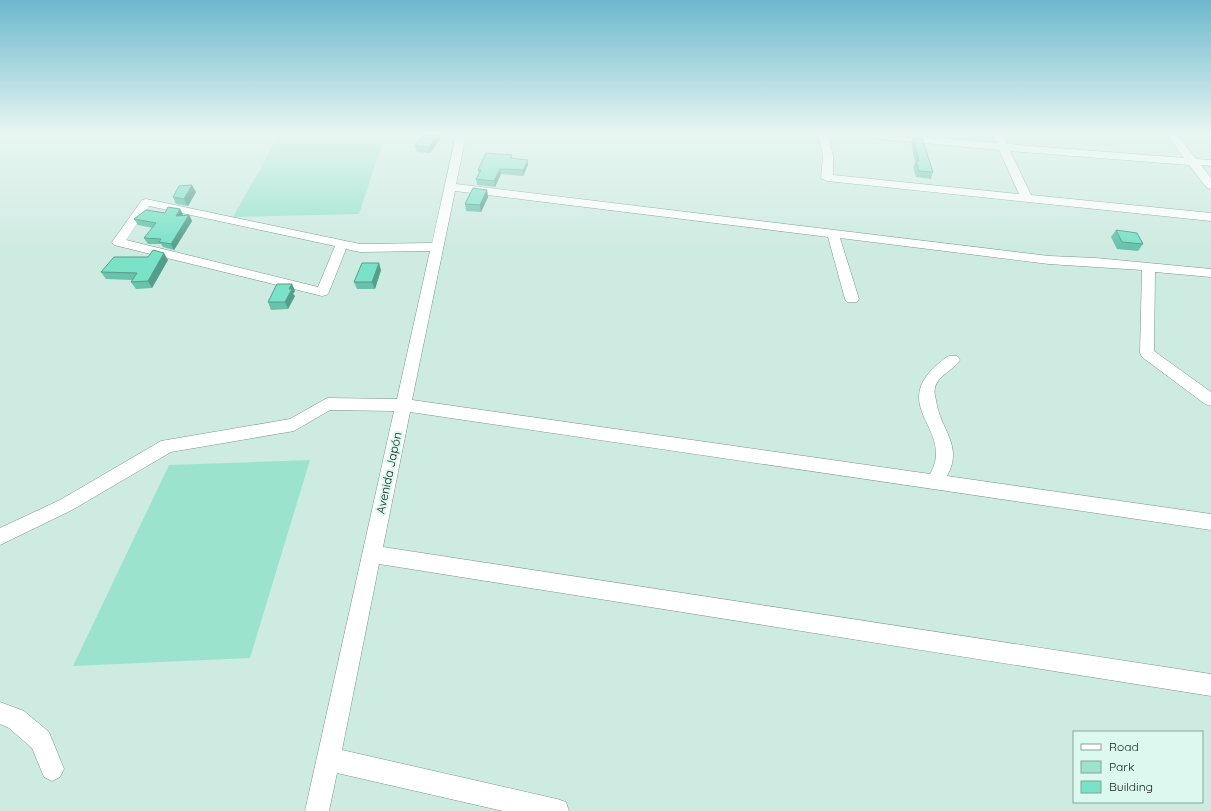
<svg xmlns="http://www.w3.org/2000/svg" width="1211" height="811" viewBox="0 0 1211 811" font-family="Quicksand,sans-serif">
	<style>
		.green { fill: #9ce3ce }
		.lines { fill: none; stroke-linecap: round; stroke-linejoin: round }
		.minor-casing { stroke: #7a958d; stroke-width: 1 }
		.minor { fill: #fff; fill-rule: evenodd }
		.wall { fill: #69c2ab }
		.shaded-wall { fill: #559e8b }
		.building { fill: #7ae2c7; stroke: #559e8b }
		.labels { text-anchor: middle; stroke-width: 4; stroke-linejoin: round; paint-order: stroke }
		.street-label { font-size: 12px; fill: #121c19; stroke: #dbf9ef }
	</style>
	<rect width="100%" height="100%" fill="#ceebe2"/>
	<g class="green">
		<polygon points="385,135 359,214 233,217 278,137"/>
		<polygon points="310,460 250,658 73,666 169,465"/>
	</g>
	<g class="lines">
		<g class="minor-casing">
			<g id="minor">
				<path d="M 456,135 L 466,135 L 456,184 L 1049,256 L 1096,258 L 1211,269 L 1211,277 L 1155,272 L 1154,351 L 1211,392 L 1211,406 L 1205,404 L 1142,357 L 1140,353 L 1142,270 L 1049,264 L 840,238 L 859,299 L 857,302 L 847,302 L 845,299 L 828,237 L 455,191 L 412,400 L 930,474 C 956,430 887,407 939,363 C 945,358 949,354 957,356 L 960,360 C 954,370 937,376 935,388 C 934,392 935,396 936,400 C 940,430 964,445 947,476 L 1211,514 L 1211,530 L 410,412 L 383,547 L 1211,674 L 1211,696 L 379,564 L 342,750 L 557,799 L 566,802 L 569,811 L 503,811 L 337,773 L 329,811 L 305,811 L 394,411 L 330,410 L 294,431 L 171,452 L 72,510 L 0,545 L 0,528 L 60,500 L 161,441 L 290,419 L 327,398 L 397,399 L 430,251 L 360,252 L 346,249 L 329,292 L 327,295 L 322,296 L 114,245 L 112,242 L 142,200 L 146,199 L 360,244 L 432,243 ZM 149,206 L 335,246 L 318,287 L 126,240 Z"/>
				<polygon points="818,135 828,135 833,156 833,175 1019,194 999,150 871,138 866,135 901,135 997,143 993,135 1003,135 1007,144 1184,158 1167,135 1177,135 1196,159 1211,160 1211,166 1201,165 1211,178 1211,189 1207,188 1189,165 1010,151 1031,195 1211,213 1211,221 827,181 821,178 823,156"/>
				<polygon points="0,702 24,711 49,732 64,769 60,777 52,781 44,777 32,748 9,728 0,724"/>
			</g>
		</g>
		<use href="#minor" class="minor"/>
	</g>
	<g class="wall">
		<polygon points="424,135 442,135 442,136 430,153 417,152 415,146"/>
		<polygon points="913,137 933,172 931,179 916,177 913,167 915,162 911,143"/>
		<polygon points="512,155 512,158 528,160 528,165 523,176 501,174 495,187 477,185 476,179 479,175 478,170"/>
		<polygon points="487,190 488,197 481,212 466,211 465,204"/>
		<polygon points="196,192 188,206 176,204 173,197"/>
		<polygon points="180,209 183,215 189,215 192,221 174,250 163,247 161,244 148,244 144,238 153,228 138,225 134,219 165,213"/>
		<polygon points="1116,230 1143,244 1138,251 1117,249 1111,237"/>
		<polygon points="148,257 168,260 152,288 136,289 131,282 132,280 106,279 101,272"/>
		<polygon points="381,270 375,289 357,289 354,282"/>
		<polygon points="292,284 295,291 293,294 295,296 288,309 271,310 268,302"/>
	</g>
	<g class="shaded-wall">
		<polygon points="438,135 442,135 442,136 430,153 429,147"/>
		<polygon points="528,160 528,165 523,176 523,170"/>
		<polygon points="500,169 501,174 495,187 494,181"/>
		<polygon points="192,185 196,192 188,206 184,199"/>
		<polygon points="487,190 488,197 481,212 480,205"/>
		<polygon points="180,209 183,215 179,222 176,216"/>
		<polygon points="189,215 192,221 174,250 171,244"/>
		<polygon points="164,253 168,260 152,288 148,281"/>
		<polygon points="379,263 381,270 375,289 372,282"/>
		<polygon points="292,284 295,291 293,294 295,296 288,309 285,302 289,289"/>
	</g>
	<g class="building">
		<polygon points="424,135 438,135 429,147 415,146"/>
		<polygon points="913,137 922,138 933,172 919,171 916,161 919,161"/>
		<polygon points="486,153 512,155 510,158 528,160 523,170 500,169 494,181 476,179 481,170 478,170"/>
		<polygon points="192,185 184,199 173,197 179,186"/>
		<polygon points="473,188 487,190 480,205 465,204"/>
		<polygon points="168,207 180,209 176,216 189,215 171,244 159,242 161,239 144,238 156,223 134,219 146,210 165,213"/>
		<polygon points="1116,230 1137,233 1143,244 1122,242"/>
		<polygon points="153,250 164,253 148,281 131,282 137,273 101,272 114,257 148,257"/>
		<polygon points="362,263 379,263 372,282 354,282"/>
		<polygon points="277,284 292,284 289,289 292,289 285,302 268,302"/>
	</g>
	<linearGradient id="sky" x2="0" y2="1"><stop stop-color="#6db8cd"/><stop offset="0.54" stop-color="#e9f6f2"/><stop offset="1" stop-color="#e9f6f2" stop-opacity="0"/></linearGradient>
	<rect width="1211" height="248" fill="url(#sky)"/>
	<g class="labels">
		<g class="street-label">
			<text transform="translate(389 473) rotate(-78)" y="4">Avenida Japón</text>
		</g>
	</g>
	<rect x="1073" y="731" width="130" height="72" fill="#dbf9ef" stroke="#8ba199"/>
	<rect x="1081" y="744" width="20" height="6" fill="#ffffff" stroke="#8ba199"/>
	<text x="1109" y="751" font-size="12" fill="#121c19">Road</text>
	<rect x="1081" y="761" width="20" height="12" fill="#9ce3ce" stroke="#8ba199"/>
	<text x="1109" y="771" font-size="12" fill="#121c19">Park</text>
	<rect x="1081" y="781" width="20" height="12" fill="#7ae2c7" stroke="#8ba199"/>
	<text x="1109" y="791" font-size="12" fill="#121c19">Building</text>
</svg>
